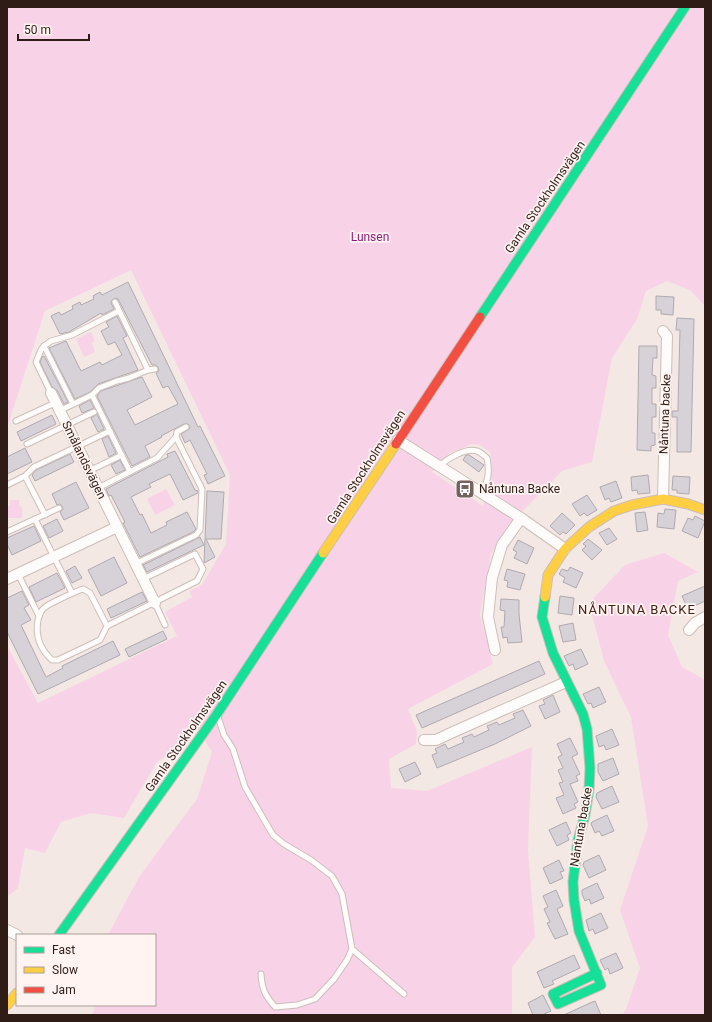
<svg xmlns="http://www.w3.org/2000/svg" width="712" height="1022" viewBox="0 0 712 1022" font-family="Roboto,sans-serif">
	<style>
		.green { fill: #f8d3e7; fill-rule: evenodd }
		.building { fill: #d6d2d8; stroke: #afaab0 }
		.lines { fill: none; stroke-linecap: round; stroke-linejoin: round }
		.lane-casing { stroke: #cdbeb9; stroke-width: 7 }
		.street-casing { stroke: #cdbeb9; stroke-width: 12 }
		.fast-casing { stroke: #cdbeb9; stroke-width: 11 }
		.slow-casing { stroke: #cdbeb9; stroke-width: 11 }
		.jam-casing { stroke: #cdbeb9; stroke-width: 11 }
		.lane { stroke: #fdfcfb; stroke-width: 5 }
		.street { stroke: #fdfcfb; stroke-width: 10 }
		.fast { stroke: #16e098; stroke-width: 9 }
		.slow { stroke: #ffcf43; stroke-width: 9 }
		.jam { stroke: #f24e42; stroke-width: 9 }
		.labels { text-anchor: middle; stroke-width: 3.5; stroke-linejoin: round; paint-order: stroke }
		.street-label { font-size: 12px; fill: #2f1c16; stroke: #fff4f1 }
		.park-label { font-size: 12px; fill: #8f1d78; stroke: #fff4f1 }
		.poi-label { font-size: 12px; fill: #2f1c16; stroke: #fff4f1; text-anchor: start }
		.neighbourhood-label { font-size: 13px; letter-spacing: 1px; fill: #462014; stroke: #fff4f1 }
	</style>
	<rect width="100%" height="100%" fill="#f4e8e4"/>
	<g class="green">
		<path d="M 7,7 L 705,7 L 705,311 L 705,306 L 690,290 L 667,281 L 646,291 L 637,319 L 612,358 L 592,462 L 562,471 L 507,527 L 491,554 L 480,614 L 493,664 L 408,709 L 417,731 L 416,744 L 389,759 L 391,788 L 427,791 L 532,747 L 528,849 L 535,937 L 512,967 L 512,1015 L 92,1015 L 96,1005 L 155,1005 L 155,935 L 108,935 L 139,877 L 197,799 L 212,752 L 196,726 L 176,749 L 157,762 L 124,818 L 91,813 L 61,822 L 45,853 L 25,848 L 18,888 L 7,897 L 7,646 L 38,703 L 177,636 L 165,612 L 192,597 L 189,591 L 202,585 L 226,544 L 230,475 L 131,270 L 45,311 L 7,428 ZM 472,444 L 480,445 L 490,452 C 494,475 490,484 483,506 L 432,472 L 450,453 Z"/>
		<polygon points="91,332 95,341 92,343 95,352 84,357 76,339"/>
		<polygon points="166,489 175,505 155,515 147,499"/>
		<polygon points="10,500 19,500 19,506 22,507 22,518 7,518 7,506 10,506"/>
		<polygon points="664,553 698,572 678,581 668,635 682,667 705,680 705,1015 622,1015 626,1009 640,968 620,910 648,826 631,717 604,661 589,603 625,565"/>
	</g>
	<g class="building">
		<polygon points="128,282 198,427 200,426 225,476 208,484 204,475 207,474 190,440 185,443 181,434 189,429 190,427 188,424 184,424 161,436 162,437 145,446 150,457 132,466 97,396 101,391 142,377 152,397 127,410 135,425 178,404 168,386 163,388 156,373 159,371 158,367 156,365 152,365 118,299 115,298 112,300 111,303 114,309 102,315 101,313 69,332 60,334 51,316 59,312 61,315 73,309 72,306 80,302 81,305 94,299 93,296 100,292 102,295"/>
		<polygon points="656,296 674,297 673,315 661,314 661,310 656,310"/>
		<polygon points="117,316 127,336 123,338 138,370 98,384 90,392 75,399 49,348 66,341 81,371 100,362 102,365 122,355 115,342 108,345 101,331 109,327 106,322"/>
		<polygon points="677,318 694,319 691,452 677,452 677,417 672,417 672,411 678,411 678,406 680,330 676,330"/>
		<polygon points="639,346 657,346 657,358 653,358 652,375 656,376 656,388 652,388 652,404 656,404 656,417 652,417 652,433 655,433 655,445 651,446 651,451 637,450"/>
		<polygon points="44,356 68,402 64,404 57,390 52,387 40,362 42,357"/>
		<polygon points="90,400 94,408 82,413 79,406"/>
		<polygon points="97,414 104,429 98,432 91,418"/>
		<polygon points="52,415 56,424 21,441 17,432"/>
		<polygon points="108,436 116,453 109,457 102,439"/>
		<polygon points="25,448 32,462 7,474 7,457"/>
		<polygon points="175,451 195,490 198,491 198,493 183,500 170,474 149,484 151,487 131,497 140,515 142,514 151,533 167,525 166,522 187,512 196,529 193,532 140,557 123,523 125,522 111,495 109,496 106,489 168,457 167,454"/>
		<polygon points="70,454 74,462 35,481 32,475 36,470"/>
		<polygon points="466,455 469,455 484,465 479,472 463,460"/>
		<polygon points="120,460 125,470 116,474 111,465"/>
		<polygon points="648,475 650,493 638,494 637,490 632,491 631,477"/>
		<polygon points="673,476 690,477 689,494 677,493 677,490 672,490"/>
		<polygon points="616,481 622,498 611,502 609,498 605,500 600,487"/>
		<polygon points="76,482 89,508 64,520 60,512 63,509 62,506 60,504 57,505 52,494"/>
		<polygon points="207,491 224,492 221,539 206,539 215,557 204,563"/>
		<polygon points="587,495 597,510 587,516 584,513 580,516 572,504"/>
		<polygon points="665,509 676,510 674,529 657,527 658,513 664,514"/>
		<polygon points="645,512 648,530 637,532 635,513"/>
		<polygon points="562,513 575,525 566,534 563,532 560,535 550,526"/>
		<polygon points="695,516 705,521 698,538 682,531 688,518 693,520"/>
		<polygon points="57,519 63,531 49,538 43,526"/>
		<polygon points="34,526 41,541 12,555 7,544 7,538"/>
		<polygon points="609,528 617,539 607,545 599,533"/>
		<polygon points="200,537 204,545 147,572 143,565"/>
		<polygon points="588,539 602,550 592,560 582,550 586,546 583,544"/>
		<polygon points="518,540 534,548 527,564 514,558 517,552 513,550"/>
		<polygon points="114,557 127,583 101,596 88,570"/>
		<polygon points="75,566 82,578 72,583 66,571"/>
		<polygon points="570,567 583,573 576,588 563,582 565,578 559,574 562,569 568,571"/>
		<polygon points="507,569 525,574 520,590 507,587 508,581 504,580"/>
		<polygon points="57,573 65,588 36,602 29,587"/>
		<polygon points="705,586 705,601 688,609 682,596"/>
		<polygon points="22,591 29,605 24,608 31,620 21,625 46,677 63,668 62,666 113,641 120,655 38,694 7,632 7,598"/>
		<polygon points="142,592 147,601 111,618 107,609"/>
		<polygon points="560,596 574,598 572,615 558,613"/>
		<polygon points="501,599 519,600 519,614 522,642 508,643 507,637 503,638 501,627 504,627 505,611 500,610"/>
		<polygon points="573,623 576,640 563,642 559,626"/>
		<polygon points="163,631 167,639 129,657 125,649"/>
		<polygon points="581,649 588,664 575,670 573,664 569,666 564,656"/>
		<polygon points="539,661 545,674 422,728 416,715"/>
		<polygon points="599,687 606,702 593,708 591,703 588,704 583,694"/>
		<polygon points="553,695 560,712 545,719 539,706 545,704 543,700"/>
		<polygon points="523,710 531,726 495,744 437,768 432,755 437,753 435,749 445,744 448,749 464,742 462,738 472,734 474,737 489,730 487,726 497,722 499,725 515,718 513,714"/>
		<polygon points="612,729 619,745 606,750 604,745 599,747 596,736"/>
		<polygon points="570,738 578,754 572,757 580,774 576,776 578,781 570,784 578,802 574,804 576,808 563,814 556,798 564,795 559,783 563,782 558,770 563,768 558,757 562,755 557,744"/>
		<polygon points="613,758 619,774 603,781 598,772 598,764"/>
		<polygon points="415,762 421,774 405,782 399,769"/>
		<polygon points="612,786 619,802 602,809 596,797 597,793"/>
		<polygon points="607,815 614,831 602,836 599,831 595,833 591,824 592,822"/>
		<polygon points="566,822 571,833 567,835 569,840 557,846 549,830"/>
		<polygon points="599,855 606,870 589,878 583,865 584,862"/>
		<polygon points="559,860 564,871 560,872 563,878 550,884 543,868"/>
		<polygon points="597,883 604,898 591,904 589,899 585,901 582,894 582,890"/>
		<polygon points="556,890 563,906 557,909 568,934 555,939 547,923 550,922 544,909 548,907 543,896"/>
		<polygon points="601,913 608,928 595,934 593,929 589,931 586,920"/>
		<polygon points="616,953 623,968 610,974 608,968 605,970 600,960"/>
		<polygon points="574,955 580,968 552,981 554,984 544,988 537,972"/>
		<polygon points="543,995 551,1011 542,1015 533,1015 528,1003"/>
		<polygon points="595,1001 601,1015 564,1015 590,1003"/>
	</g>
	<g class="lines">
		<g class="lane-casing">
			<g id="lane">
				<polyline points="115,302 148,370"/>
				<polyline points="44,346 73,404"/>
				<polyline points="51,393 36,362 41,350 44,346 51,341 72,335 119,311"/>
				<polyline points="92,395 130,472"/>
				<polyline points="59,411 92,395 99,388 117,381 129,378 148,370 155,369"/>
				<polyline points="16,421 55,403"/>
				<polyline points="27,444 94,412"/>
				<path d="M 439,466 C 447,459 466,447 477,451 C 481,452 484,456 487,458 C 490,472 488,482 481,494"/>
				<polyline points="89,471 122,455"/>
				<polyline points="25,476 34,467 110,431"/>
				<polyline points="7,485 25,476 45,515"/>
				<polyline points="98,488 157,458 176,437 177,432 186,427"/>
				<polyline points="35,519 72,593"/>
				<polyline points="7,532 59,508"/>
				<polyline points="135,564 196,535 200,530 202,489 176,437"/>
				<polyline points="18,574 39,616"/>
				<polyline points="155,603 165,625"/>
				<path d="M 107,626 L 100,640 L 58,660 L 52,660 C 40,649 35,636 38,620 C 39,617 40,612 43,609 C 47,604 75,592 83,589 L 90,593 L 107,626 L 197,581 L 203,569 L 195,554 L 143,579"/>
				<polyline points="218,717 224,735 233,749 245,787 273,835 284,844 311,860 332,876 342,894 352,949 404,994"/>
				<path d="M 261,974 C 262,990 265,995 275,1007 L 297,1005 L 315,999 L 334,979 L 347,960 L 352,949"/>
			</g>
		</g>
		<g class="street-casing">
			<g id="street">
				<polyline points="663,331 667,336 663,499"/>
				<polyline points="51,393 155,603"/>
				<polyline points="398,440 521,518 565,549"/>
				<polyline points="7,579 117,527"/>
				<polyline points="689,630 695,623 705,617"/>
				<polyline points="495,650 488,617 492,578 502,545 521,518"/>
				<polyline points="424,740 436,740 451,733 566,682"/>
				<polyline points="7,930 17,935"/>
			</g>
		</g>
		<g class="fast-casing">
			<g id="fast">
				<polyline points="480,317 685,7"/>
				<polyline points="545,597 542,617 553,653 583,714 587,729 590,768 589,790 585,815 578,840 573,882 574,900 579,931 601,985 558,1004 553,994 597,973"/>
				<polyline points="59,935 217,714 323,553"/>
			</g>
		</g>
		<g class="slow-casing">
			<g id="slow">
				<polyline points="323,553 396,444"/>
				<polyline points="545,597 548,575 565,549 589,527 614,511 632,505 663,499 688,504 705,510"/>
				<polyline points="7,1005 17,993"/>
			</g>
		</g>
		<g class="jam-casing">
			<polyline id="jam" points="396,444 480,317"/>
		</g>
		<use href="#lane" class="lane"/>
		<use href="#street" class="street"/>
		<use href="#fast" class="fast"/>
		<use href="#slow" class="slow"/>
		<use href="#jam" class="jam"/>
	</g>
	<defs>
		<g id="bus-square" transform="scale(1)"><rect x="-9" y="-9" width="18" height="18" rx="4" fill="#74635e" stroke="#fff4f1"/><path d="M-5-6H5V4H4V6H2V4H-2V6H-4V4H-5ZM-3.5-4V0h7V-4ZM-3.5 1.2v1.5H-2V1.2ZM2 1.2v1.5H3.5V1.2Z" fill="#fff"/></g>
	</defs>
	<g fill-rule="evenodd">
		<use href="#bus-square" x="465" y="489"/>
	</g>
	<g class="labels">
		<g class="street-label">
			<text transform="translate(545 197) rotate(-56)" y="4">Gamla Stockholmsvägen</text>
			<text transform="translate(665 414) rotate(-88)" y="4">Nåntuna backe</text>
			<text transform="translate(84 460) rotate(64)" y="4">Smålandsvägen</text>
			<text transform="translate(366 467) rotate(-57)" y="4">Gamla Stockholmsvägen</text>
			<text transform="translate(186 736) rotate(-55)" y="4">Gamla Stockholmsvägen</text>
			<text transform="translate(581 827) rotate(-80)" y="4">Nåntuna backe</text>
		</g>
		<g class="park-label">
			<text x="370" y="241">Lunsen</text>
		</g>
		<g class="poi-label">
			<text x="479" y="493">Nåntuna Backe</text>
		</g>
		<g class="neighbourhood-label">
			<text x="637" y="614">NÅNTUNA BACKE</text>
		</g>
	</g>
	<rect width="712" height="1022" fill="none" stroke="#2f1c16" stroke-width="16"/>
	<rect x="16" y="934" width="140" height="72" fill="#fff4f1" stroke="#ac9e99"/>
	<rect x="24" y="947" width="20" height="6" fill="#16e098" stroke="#ac9e99"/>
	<text x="52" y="954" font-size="12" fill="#2f1c16">Fast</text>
	<rect x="24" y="967" width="20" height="6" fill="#ffcf43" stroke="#ac9e99"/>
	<text x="52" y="974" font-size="12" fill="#2f1c16">Slow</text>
	<rect x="24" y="987" width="20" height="6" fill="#f24e42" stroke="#ac9e99"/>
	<text x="52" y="994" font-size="12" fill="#2f1c16">Jam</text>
	<path d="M18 34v6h71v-6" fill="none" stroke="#2f1c16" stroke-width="2"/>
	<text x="24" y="34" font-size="12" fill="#2f1c16" stroke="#fff4f1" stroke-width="3" paint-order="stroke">50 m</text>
</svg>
